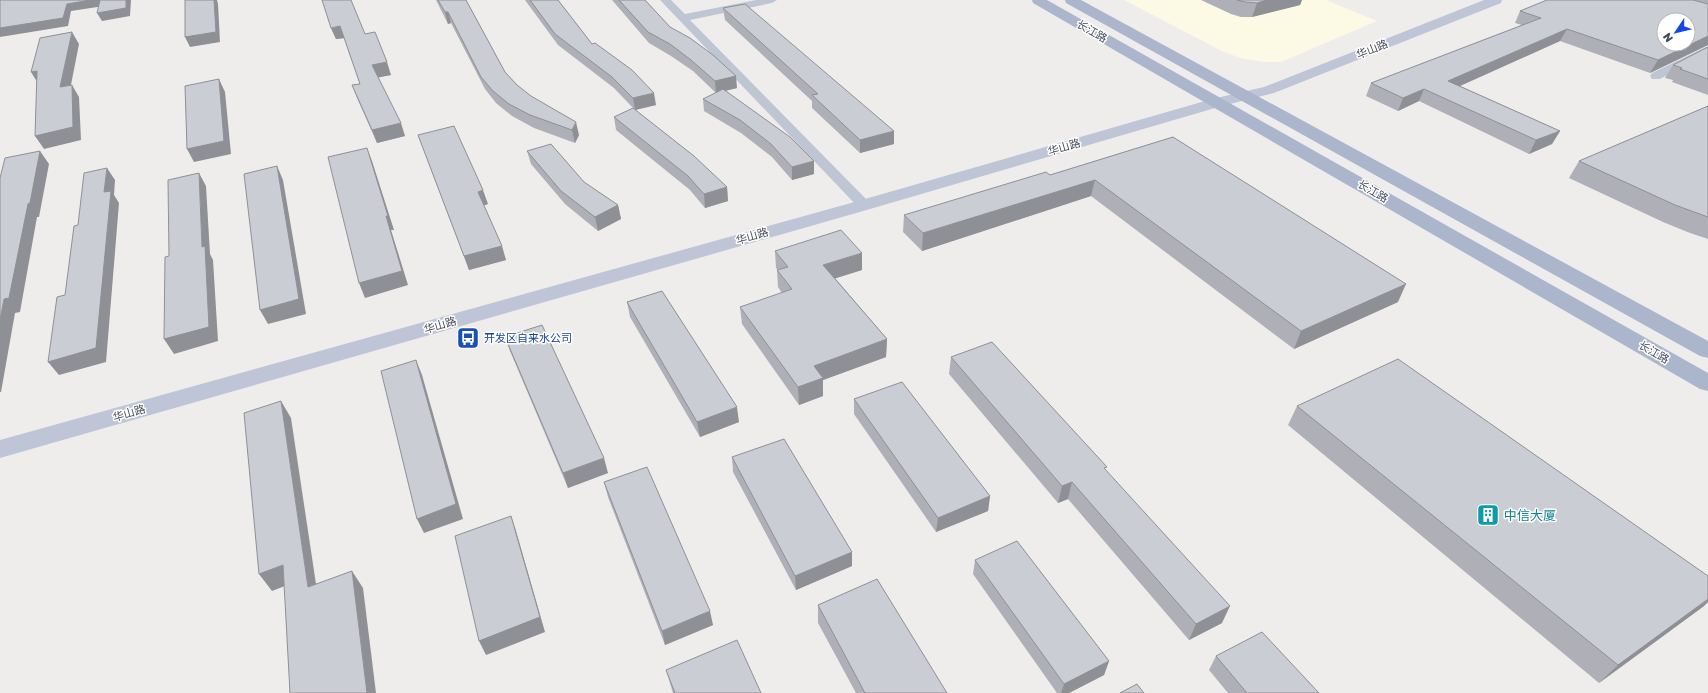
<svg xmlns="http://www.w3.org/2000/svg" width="1708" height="693" viewBox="0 0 1708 693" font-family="'Golos Text','Noto Sans SC',sans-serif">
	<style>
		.commercial { fill: #fcf9e4 }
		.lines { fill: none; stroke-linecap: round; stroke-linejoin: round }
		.street { fill: #bfc6d3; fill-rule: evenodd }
		.secondary { fill: #bec5d7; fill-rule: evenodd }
		.primary { fill: #abb6cd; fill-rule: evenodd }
		.wall { fill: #afb0b7 }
		.shaded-wall { fill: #8e9095 }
		.building { fill: #cbcdd5; stroke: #8e9095; fill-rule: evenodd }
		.labels { text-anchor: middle; stroke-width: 3; stroke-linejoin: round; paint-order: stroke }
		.street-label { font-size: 11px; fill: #444c5a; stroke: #fff }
		.transit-label { font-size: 11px; fill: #164399; stroke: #fff; text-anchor: start }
		.near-culture-label { font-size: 13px; fill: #0d838f; stroke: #fff; text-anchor: start }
	</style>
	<rect width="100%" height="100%" fill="#efedec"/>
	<polygon class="commercial" points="1124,0 1326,0 1377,21 1281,62 1263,62 1240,58 1222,51"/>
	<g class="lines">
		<g class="street">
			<polygon points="660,0 671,0 685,14 756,0 777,0 772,3 690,20 869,202 871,205 869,208 864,209 859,208"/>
			<polygon points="1708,46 1708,54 1660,79 1652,79 1650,76 1652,73"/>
		</g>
		<polygon class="secondary" points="1484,0 1502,0 1501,3 1274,93 1222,106 870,209 0,458 0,440 858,201 1212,99 1264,87"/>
		<g class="primary">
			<polygon points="1032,0 1047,0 1708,373 1708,391 1700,389 1033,3"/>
			<polygon points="1065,0 1081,0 1708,341 1708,358 1700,356 1066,3"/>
		</g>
	</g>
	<g class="wall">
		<polygon points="436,0 466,0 505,72 517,85 579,135 575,143 534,128 512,116 496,103 485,89 451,23 448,24"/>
		<polygon points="525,0 558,0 592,44 656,105 635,110 727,187 728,201 705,208 690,190 616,130 614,117 634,109 614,88 558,45"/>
		<polygon points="612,0 645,0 670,27 737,88 725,91 814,161 814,174 792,180 772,157 741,133 704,111 703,99 716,93 693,71 671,56 649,43"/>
		<polygon points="1201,0 1302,0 1300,5 1252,17 1241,17 1231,14"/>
		<polygon points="1547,0 1708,0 1708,45 1650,73 1560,41 1460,86 1560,131 1552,144 1529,154 1419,101 1398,111 1366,96 1371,83 1522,25 1515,23 1520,11"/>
		<polygon points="723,8 894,144 860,153 812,108 812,101 725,20"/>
		<polygon points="331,28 365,34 391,75 378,77 405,136 377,143 357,98 352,85 360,84 344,38 336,39"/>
		<polygon points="1708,47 1708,95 1672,82 1673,80 1665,78 1673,65"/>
		<polygon points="1708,106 1708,239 1690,233 1663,222 1569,178 1579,161"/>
		<polygon points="418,135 488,204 484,205 506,260 469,270"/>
		<polygon points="1173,137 1398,302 1294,349 1091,196 922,251 903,232 904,215 1050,175"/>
		<polygon points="527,151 618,205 621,219 598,231 565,204 531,164"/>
		<polygon points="775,251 862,270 835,278 887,339 886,357 823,380 823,396 799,405 742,324 740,307 782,293 778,287 777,270 778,270 776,268"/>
		<polygon points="627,302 739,422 700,437 630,317"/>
		<polygon points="505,337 608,473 568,488 510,351"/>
		<polygon points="951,357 1106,471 1222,623 1189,640 1068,499 1058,503 949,374"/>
		<polygon points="854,399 990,496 988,511 936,532 854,414"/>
		<polygon points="1297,406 1704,606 1599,683 1288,425"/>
		<polygon points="732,457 852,566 796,590 733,472"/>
		<polygon points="604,482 713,625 665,645 608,497"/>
		<polygon points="975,560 1109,661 1104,675 1069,693 1057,693 973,574"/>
		<polygon points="818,605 947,693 856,693 818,623"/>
		<polygon points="1216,656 1319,693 1228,693 1209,670"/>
		<polygon points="666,670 761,693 673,693"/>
	</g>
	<g class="shaded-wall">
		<polygon points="90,0 101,0 104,6 71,11 68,26 0,37 0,28 67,4"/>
		<polygon points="126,0 131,0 130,16 102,21 97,13"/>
		<polygon points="214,0 217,0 218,4 220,42 190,47 185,37"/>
		<polygon points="1267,0 1302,0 1300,5 1252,17 1257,3"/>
		<polygon points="445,12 448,12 451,23 448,24"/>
		<polygon points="340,26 345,38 336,39 331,28"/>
		<polygon points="1567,29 1560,41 1442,94 1448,81"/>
		<polygon points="72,32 79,44 68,100 60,87"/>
		<polygon points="1708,36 1708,45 1650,73 1658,60"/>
		<polygon points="387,62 391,75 376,78 372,65"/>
		<polygon points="37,71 39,85 31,72"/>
		<polygon points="736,76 737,88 716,93 715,81"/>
		<polygon points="219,79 225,92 231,154 194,162 187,149"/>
		<polygon points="72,85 79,97 81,140 44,149 35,136"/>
		<polygon points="1424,89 1419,101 1398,111 1403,98"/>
		<polygon points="654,93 656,105 635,110 633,98"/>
		<polygon points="576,122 579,135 575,143 572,130"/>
		<polygon points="401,123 405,136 377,143 372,130"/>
		<polygon points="894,131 894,144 860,153 860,140"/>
		<polygon points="1560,131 1552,144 1529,154 1536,140"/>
		<polygon points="367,148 372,161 394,230 391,230 408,285 365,298 359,283 386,216"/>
		<polygon points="40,151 49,164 39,217 37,217 20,312 15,313 1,392 0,392 0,320 4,299"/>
		<polygon points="814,161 814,174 792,180 792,167"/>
		<polygon points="277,166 283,180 306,314 268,324 260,310"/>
		<polygon points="107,168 115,180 114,195 119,203 106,362 59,375 48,362 104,192"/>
		<polygon points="199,173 206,186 210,254 213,260 218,341 174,354 164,339 202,247"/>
		<polygon points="1095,180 1091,196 922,251 923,233"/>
		<polygon points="727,187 728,201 705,208 704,194"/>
		<polygon points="483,190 488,204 482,206 478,192"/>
		<polygon points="618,205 621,219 598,231 595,217"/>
		<polygon points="502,246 506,260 469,270 464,256"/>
		<polygon points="862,253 862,270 824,282 823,265"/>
		<polygon points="1406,284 1398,302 1294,349 1301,331"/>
		<polygon points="887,339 886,357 823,380 823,396 799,405 798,387 814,366"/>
		<polygon points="416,360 422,375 463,519 424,533 417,519"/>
		<polygon points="281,401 291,418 319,604 308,587"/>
		<polygon points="737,407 739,422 700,437 697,422"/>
		<polygon points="604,458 608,473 568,488 563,473"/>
		<polygon points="1072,482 1068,499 1058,503 1062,486"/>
		<polygon points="990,496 988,511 936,532 938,518"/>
		<polygon points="511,516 516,531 545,632 486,655 479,641"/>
		<polygon points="852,552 852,566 796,590 795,576"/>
		<polygon points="283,565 295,582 272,591 259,574"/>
		<polygon points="352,571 363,588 376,693 367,693"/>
		<polygon points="1708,599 1708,602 1704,606 1599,683 1618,665"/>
		<polygon points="1230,606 1222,623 1189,640 1196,624"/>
		<polygon points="710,611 713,625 665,645 662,631"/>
		<polygon points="1109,661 1104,675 1069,693 1061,693 1064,684"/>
	</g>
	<g class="building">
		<polygon points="0,0 90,0 67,4 63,18 0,28"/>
		<polygon points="100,0 126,0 126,8 97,13"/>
		<polygon points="185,0 214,0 216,32 185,37"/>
		<polygon points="322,0 351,0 365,34 375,32 387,62 372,65 401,123 372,130 352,85 360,84 340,26 331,28"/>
		<polygon points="438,0 466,0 505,72 517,85 531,96 576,122 572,130 530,115 509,104 493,91 481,77 448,12 445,12"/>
		<polygon points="530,0 558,0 592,44 595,43 632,70 654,93 633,98 612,77 555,34"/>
		<polygon points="619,0 645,0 670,27 690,38 713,55 736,76 715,81 691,60 670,44 648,32"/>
		<polygon points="1237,0 1267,0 1257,3 1245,2"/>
		<path d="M 1547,0 L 1693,0 L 1708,4 L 1708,36 L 1658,60 L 1567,29 L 1448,81 L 1560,131 L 1536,140 L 1424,89 L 1403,98 L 1371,83 L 1541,18 L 1520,11 ZM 1664,20 L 1688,20 L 1688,44 L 1664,44 Z"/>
		<polygon points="745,4 894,131 860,140 812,95 818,94 723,8"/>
		<polygon points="72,32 60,87 72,85 73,127 35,136 37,71 31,72 40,38"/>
		<polygon points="1708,47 1708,79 1680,69 1682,68 1673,65"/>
		<polygon points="219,79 224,141 187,149 185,86"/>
		<polygon points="723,89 790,137 814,161 792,167 771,144 740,120 703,99"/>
		<polygon points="1708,106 1708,217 1675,205 1579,161"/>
		<polygon points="633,108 694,156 727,187 704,194 688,176 614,117"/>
		<polygon points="454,126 483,190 478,192 502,246 464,256 418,135"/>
		<polygon points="1173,137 1406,284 1301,331 1095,180 923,233 904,215 1046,172 1050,175"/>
		<polygon points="551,144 584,182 618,205 595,217 561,191 527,151"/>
		<polygon points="367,148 388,216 386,216 402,271 359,283 328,157"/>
		<polygon points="40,151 30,203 28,204 9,298 4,299 0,320 0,178 5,158"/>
		<polygon points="277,166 299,299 260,310 244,174"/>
		<polygon points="107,168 104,192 111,191 96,348 48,362 57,297 65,295 74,226 78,225 84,173"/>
		<polygon points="199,173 202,247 205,246 209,327 164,339 165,257 169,256 168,180"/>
		<polygon points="841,230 862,253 823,265 887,339 814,366 823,378 798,387 740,307 792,289 777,270 788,267 775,251"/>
		<polygon points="662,291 737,407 697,422 627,302"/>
		<polygon points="542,325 604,458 563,473 505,337"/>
		<polygon points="992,342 1107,467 1104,468 1230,606 1196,624 1072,482 1062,486 951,357"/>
		<polygon points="1398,359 1708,576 1708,599 1618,665 1297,406"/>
		<polygon points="416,360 456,504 417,519 381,371"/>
		<polygon points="902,382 990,496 938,518 854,399"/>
		<polygon points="281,401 308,587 352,571 367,693 290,693 283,565 259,574 244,413"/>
		<polygon points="784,439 852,552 795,576 732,457"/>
		<polygon points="647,467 710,611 662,631 604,482"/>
		<polygon points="511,516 540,617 479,641 455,536"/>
		<polygon points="1017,541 1109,661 1064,684 975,560"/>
		<polygon points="877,579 947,693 865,693 818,605"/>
		<polygon points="1262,632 1319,693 1247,693 1216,656"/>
		<polygon points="737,640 761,693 675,693 666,670"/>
		<polygon points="1137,684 1144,693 1120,693"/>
	</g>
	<defs>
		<g id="bus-square" transform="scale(1.15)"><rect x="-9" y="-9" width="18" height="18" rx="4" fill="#1a4fb4" stroke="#fff"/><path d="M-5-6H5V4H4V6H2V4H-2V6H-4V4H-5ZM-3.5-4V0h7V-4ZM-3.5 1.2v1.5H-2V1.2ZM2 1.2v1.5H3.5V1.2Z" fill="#fff"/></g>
		<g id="building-square" transform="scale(1.15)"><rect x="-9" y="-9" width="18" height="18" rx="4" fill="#0f9aa8" stroke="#fff"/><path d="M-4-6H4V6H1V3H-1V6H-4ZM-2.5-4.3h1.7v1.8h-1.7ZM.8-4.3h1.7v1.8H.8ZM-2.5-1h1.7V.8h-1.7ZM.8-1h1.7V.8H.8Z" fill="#fff"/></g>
	</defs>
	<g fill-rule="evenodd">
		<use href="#bus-square" x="468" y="338"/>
		<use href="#building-square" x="1488" y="515"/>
	</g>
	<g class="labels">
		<g class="street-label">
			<text transform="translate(1092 31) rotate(30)" y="4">长江路</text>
			<text transform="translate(1372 49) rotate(-22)" y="4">华山路</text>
			<text transform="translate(1064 147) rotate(-16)" y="4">华山路</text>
			<text transform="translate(1373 191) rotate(30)" y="4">长江路</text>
			<text transform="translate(752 236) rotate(-16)" y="4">华山路</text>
			<text transform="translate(440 325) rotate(-16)" y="4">华山路</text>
			<text transform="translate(1654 352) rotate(30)" y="4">长江路</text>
			<text transform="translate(129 413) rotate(-16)" y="4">华山路</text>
		</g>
		<g class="transit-label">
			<text x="484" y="342">开发区自来水公司</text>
		</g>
		<g class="near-culture-label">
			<text x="1504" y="520">中信大厦</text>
		</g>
	</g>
	<g transform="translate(1676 32) rotate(235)"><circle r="19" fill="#ffffff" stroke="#b4b7bd"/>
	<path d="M0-3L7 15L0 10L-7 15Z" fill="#1348e3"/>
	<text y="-6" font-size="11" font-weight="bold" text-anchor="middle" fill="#444c5a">N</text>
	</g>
</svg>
